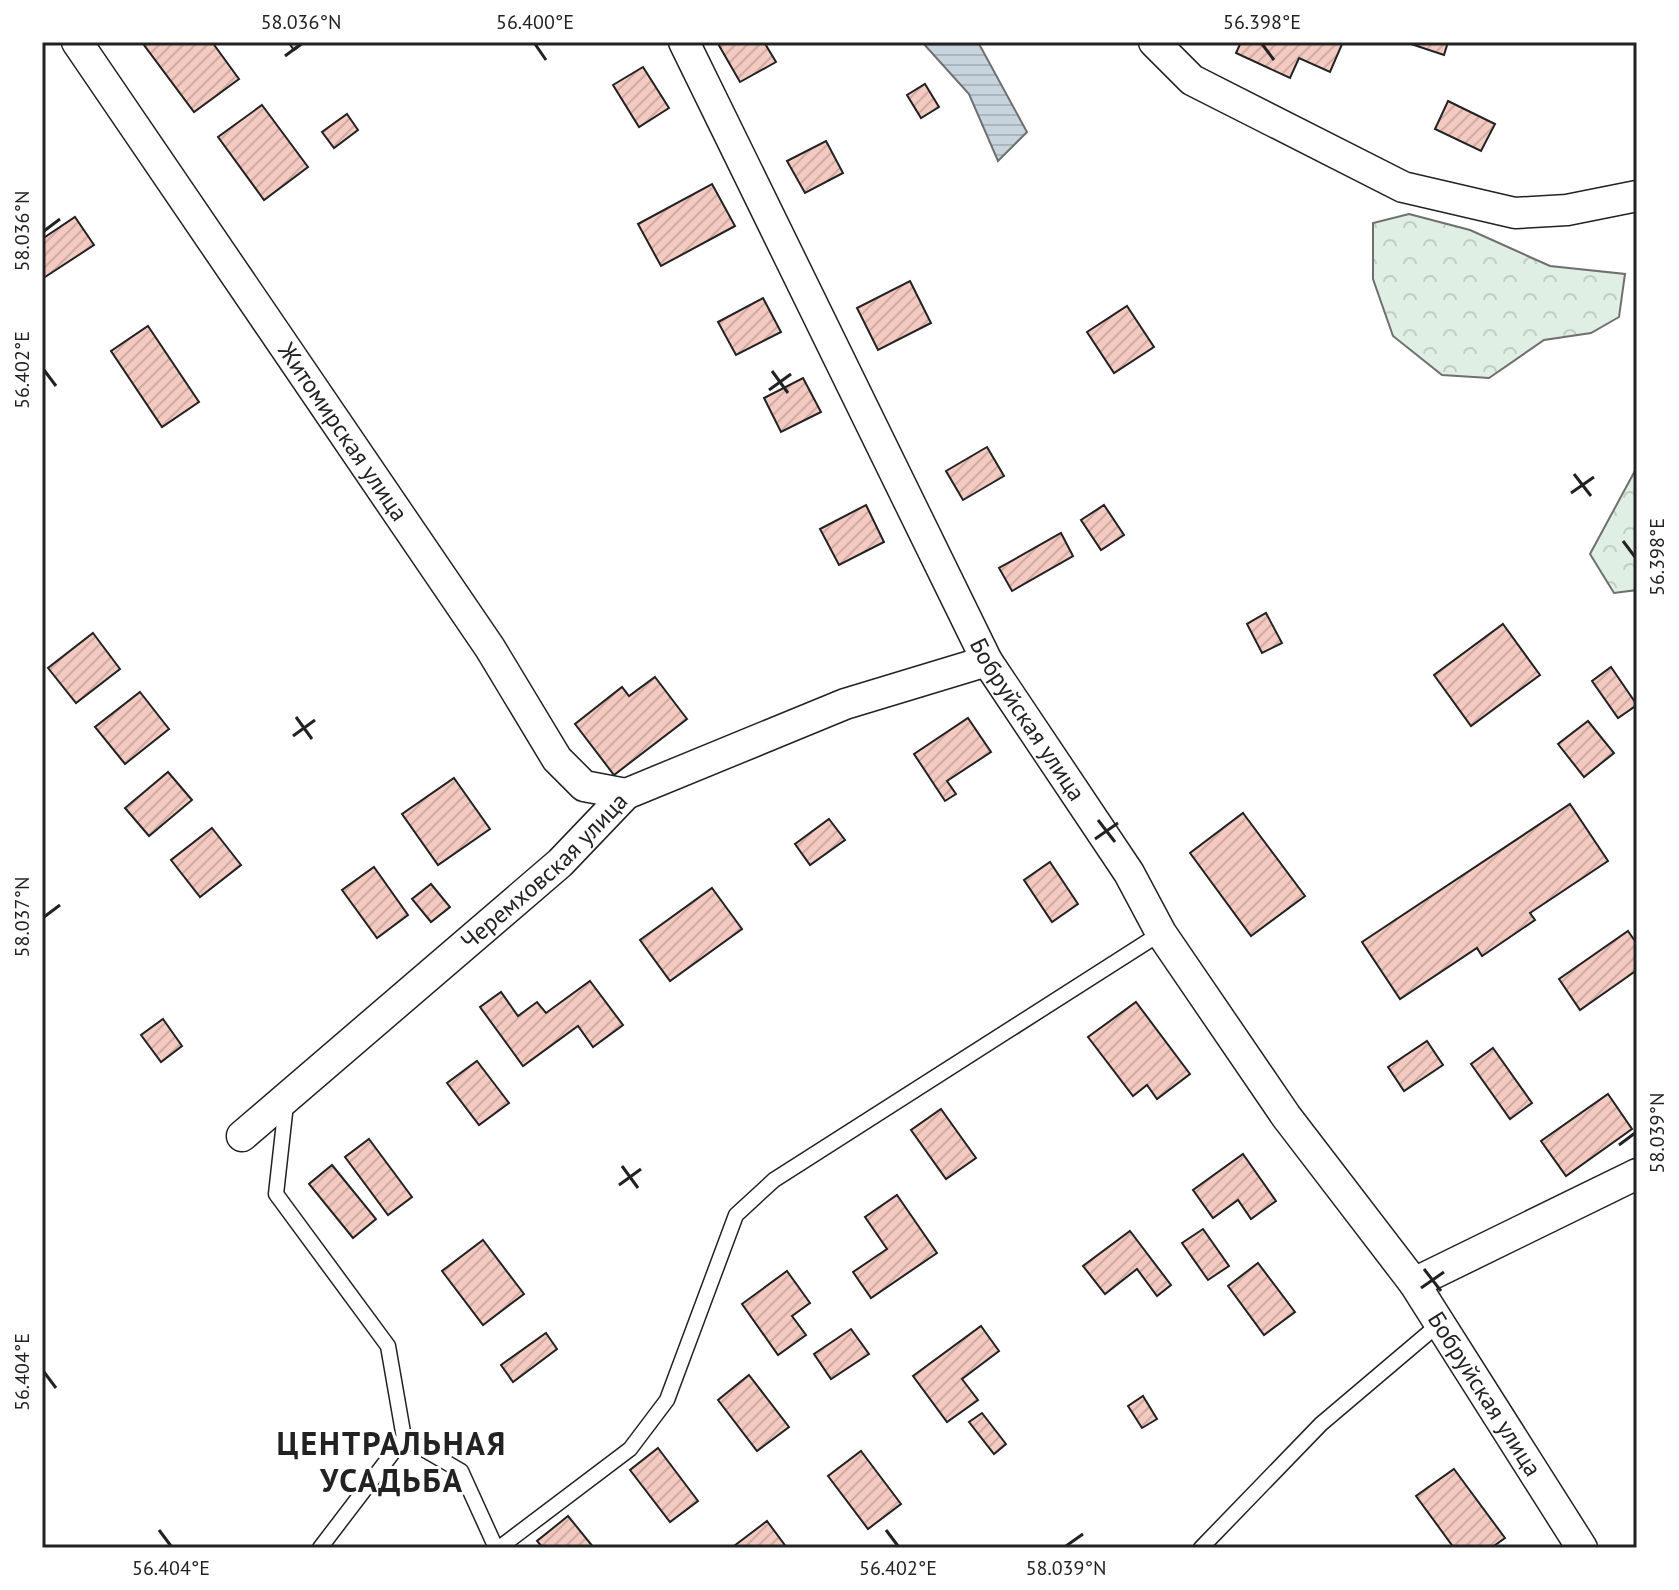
<svg xmlns="http://www.w3.org/2000/svg" width="1679" height="1590" viewBox="0 0 1679 1590" font-family="'PT Sans',sans-serif">
	<style>
		.forest { fill: url(#forest-crowns); stroke: #6f6f6f; stroke-width: 2 }
		.water { fill: url(#water-rules); stroke: #6f6f6f; stroke-width: 2 }
		.building { fill: url(#building-hatch); stroke: #222; stroke-width: 2 }
		.lines { fill: none; stroke-linecap: round; stroke-linejoin: round }
		.lane-casing { stroke: #222; stroke-width: 17 }
		.street-casing { stroke: #222; stroke-width: 33 }
		.lane { stroke: #fff; stroke-width: 14 }
		.street { stroke: #fff; stroke-width: 30 }
		.ticks { fill: none; stroke: #222; stroke-width: 3 }
		.labels { text-anchor: middle; stroke-width: 6; stroke-linejoin: round; paint-order: stroke }
		.street-label { font-size: 24px; fill: #222; stroke: #fff }
		.district-label { font-size: 32px; font-weight: bold; letter-spacing: 2px; fill: #222; stroke: #fff }
		.neatline { fill: none; stroke: #222; stroke-width: 3 }
		.ticks-label { font-size: 20px; text-anchor: middle; fill: #222 }
	</style>
	<defs>
		<pattern id="forest-crowns" width="20" height="18" patternUnits="userSpaceOnUse" patternTransform="scale(2)"><rect width="20" height="18" fill="#e0efe3"/><path d="M2 6a3 3 0 1 1 6 0M12 15a3 3 0 1 1 6 0" fill="none" stroke="#c0cdc2"/></pattern>
		<pattern id="water-rules" width="6" height="5" patternUnits="userSpaceOnUse" patternTransform="scale(2)"><rect width="6" height="5" fill="#c7d3dd"/><path d="M0 2.5h6" fill="none" stroke="#abb5bd"/></pattern>
		<pattern id="building-hatch" width="6" height="6" patternUnits="userSpaceOnUse" patternTransform="scale(2)"><rect width="6" height="6" fill="#f3c9c0"/><path d="M-1 1l2-2M0 6l6-6M5 7l2-2" fill="none" stroke="#d0aca5"/></pattern>
	</defs>
	<rect width="100%" height="100%" fill="#fff"/>
	<g class="forest">
		<polygon points="1409,214 1470,230 1550,266 1625,274 1619,317 1591,333 1544,340 1489,378 1442,375 1393,336 1373,279 1373,223"/>
		<polygon points="1637,467 1637,590 1614,593 1590,554"/>
	</g>
	<polygon class="water" points="922,42 978,42 1027,132 998,161 969,94"/>
	<g class="building">
		<polygon points="147,42 212,42 239,79 194,112 144,45"/>
		<polygon points="288,42 305,42 294,50"/>
		<polygon points="717,42 764,42 776,62 740,82"/>
		<polygon points="1241,42 1343,42 1330,72 1299,58 1290,78 1236,53"/>
		<polygon points="1405,42 1448,42 1444,55"/>
		<polygon points="643,67 669,108 639,127 613,85"/>
		<polygon points="925,84 939,107 921,118 907,95"/>
		<polygon points="1448,101 1495,124 1481,151 1435,129"/>
		<polygon points="262,105 308,167 264,200 218,137"/>
		<polygon points="347,114 358,130 334,148 322,132"/>
		<polygon points="826,141 843,173 805,193 787,161"/>
		<polygon points="712,184 735,226 661,266 638,224"/>
		<polygon points="75,217 94,245 42,279 42,239"/>
		<polygon points="910,281 931,323 878,350 857,308"/>
		<polygon points="763,298 781,332 736,355 718,322"/>
		<polygon points="1127,306 1154,347 1114,373 1087,332"/>
		<polygon points="148,326 199,402 162,427 111,351"/>
		<polygon points="803,378 821,412 781,432 764,398"/>
		<polygon points="987,447 1004,476 963,500 946,471"/>
		<polygon points="866,505 884,542 839,565 820,529"/>
		<polygon points="1104,505 1124,535 1101,550 1081,520"/>
		<polygon points="1061,533 1073,556 1012,591 999,568"/>
		<polygon points="1266,613 1282,643 1262,653 1247,624"/>
		<polygon points="1503,624 1540,675 1471,726 1434,675"/>
		<polygon points="93,633 120,669 76,703 48,668"/>
		<polygon points="1611,667 1637,705 1618,718 1592,681"/>
		<polygon points="655,677 687,719 614,775 575,724 622,687 629,696"/>
		<polygon points="140,692 169,729 125,764 95,727"/>
		<polygon points="968,718 991,752 947,781 956,794 945,801 914,754"/>
		<polygon points="1588,721 1614,753 1584,777 1558,744"/>
		<polygon points="168,772 192,800 149,836 125,808"/>
		<polygon points="454,778 490,829 438,865 402,814"/>
		<polygon points="1570,804 1608,861 1530,913 1535,920 1482,956 1477,948 1400,999 1362,942"/>
		<polygon points="1243,813 1305,896 1251,936 1190,853"/>
		<polygon points="829,819 845,840 810,865 795,844"/>
		<polygon points="212,828 241,865 200,897 171,860"/>
		<polygon points="1050,862 1078,904 1052,922 1024,880"/>
		<polygon points="374,867 408,915 377,938 342,890"/>
		<polygon points="431,884 450,907 431,922 412,899"/>
		<polygon points="712,888 742,929 670,981 640,940"/>
		<polygon points="1628,931 1637,944 1637,970 1580,1010 1559,979"/>
		<polygon points="590,981 623,1025 593,1047 578,1026 523,1066 480,1007 501,992 518,1016 537,1002 546,1013"/>
		<polygon points="1136,1002 1190,1074 1157,1099 1147,1085 1133,1096 1088,1037"/>
		<polygon points="163,1019 182,1046 161,1062 141,1035"/>
		<polygon points="1427,1041 1443,1065 1404,1091 1388,1067"/>
		<polygon points="1493,1048 1532,1103 1510,1119 1471,1064"/>
		<polygon points="477,1061 509,1103 479,1125 447,1083"/>
		<polygon points="1608,1094 1632,1129 1566,1176 1541,1141"/>
		<polygon points="941,1109 976,1158 946,1179 911,1130"/>
		<polygon points="369,1139 412,1197 388,1215 345,1157"/>
		<polygon points="1243,1154 1276,1201 1251,1219 1238,1200 1213,1218 1193,1190"/>
		<polygon points="332,1165 376,1219 353,1238 309,1184"/>
		<polygon points="897,1195 937,1253 871,1298 853,1272 887,1249 865,1217"/>
		<polygon points="1203,1229 1229,1266 1208,1280 1182,1243"/>
		<polygon points="1130,1231 1171,1285 1157,1296 1137,1269 1105,1294 1083,1266"/>
		<polygon points="483,1240 524,1294 483,1325 442,1271"/>
		<polygon points="1258,1263 1295,1312 1264,1335 1228,1286"/>
		<polygon points="787,1271 810,1303 792,1316 806,1335 778,1355 742,1304"/>
		<polygon points="981,1326 999,1351 962,1379 978,1400 947,1422 913,1376"/>
		<polygon points="851,1329 869,1354 831,1379 814,1354"/>
		<polygon points="546,1333 557,1349 513,1382 501,1365"/>
		<polygon points="749,1375 789,1427 757,1451 718,1400"/>
		<polygon points="1143,1396 1157,1419 1142,1428 1128,1406"/>
		<polygon points="982,1413 1006,1444 994,1454 969,1422"/>
		<polygon points="658,1448 698,1501 670,1522 630,1470"/>
		<polygon points="861,1451 901,1504 868,1529 828,1476"/>
		<polygon points="1454,1469 1505,1538 1491,1548 1454,1548 1416,1496"/>
		<polygon points="568,1516 594,1548 543,1548 537,1541"/>
		<polygon points="767,1521 787,1548 735,1548 734,1546"/>
	</g>
	<g class="lines">
		<g class="lane-casing">
			<g id="lane">
				<polyline points="286,1104 276,1194 388,1346 404,1438 461,1471 496,1548"/>
				<polyline points="320,1548 404,1438"/>
				<polyline points="499,1548 630,1449 667,1400 736,1215 774,1180 1161,933"/>
				<polyline points="1201,1548 1321,1424 1439,1324"/>
			</g>
		</g>
		<g class="street-casing">
			<g id="street">
				<path id="s1" d="M 77,42 L 490,648 L 557,759 L 584,786 L 626,794"/>
				<path id="s2" d="M 684,42 L 987,661 L 1129,873 L 1161,933 L 1286,1116 L 1414,1283 L 1582,1548"/>
				<polyline points="1154,42 1192,80 1403,187 1515,213 1567,210 1637,196"/>
				<path id="s3" d="M 242,1136 L 560,863 L 626,794 L 845,704 L 987,661"/>
				<polyline points="1414,1283 1637,1174"/>
			</g>
		</g>
		<use href="#lane" class="lane"/>
		<use href="#street" class="street"/>
	</g>
	<path class="ticks" d="M 535,44 L 546,60M 1262,44 L 1274,60M 285,56 L 301,44M 44,231 L 60,219M 44,370 L 56,386M 772,371 L 788,393M 769,390 L 791,374M 1574,474 L 1591,496M 1571,493 L 1594,477M 1623,541 L 1635,557M 296,717 L 312,739M 293,736 L 315,720M 1098,820 L 1115,842M 1095,839 L 1118,823M 44,917 L 60,905M 1619,1145 L 1635,1133M 622,1166 L 638,1188M 619,1185 L 641,1169M 1424,1269 L 1441,1291M 1421,1288 L 1444,1272M 44,1372 L 56,1388M 159,1530 L 171,1546M 886,1530 L 898,1546M 1066,1546 L 1083,1534"/>
	<g class="labels">
		<g class="street-label">
			<text dy="8" stroke="none"><textPath href="#s1" startOffset="472">Житомирская улица</textPath></text>
			<text dy="8" stroke="none"><textPath href="#s2" startOffset="760">Бобруйская улица</textPath></text>
			<text dy="8" stroke="none"><textPath href="#s3" startOffset="402">Черемховская улица</textPath></text>
			<text dy="8" stroke="none"><textPath href="#s2" startOffset="1576">Бобруйская улица</textPath></text>
		</g>
		<g class="district-label">
			<text x="392" y="1455">ЦЕНТРАЛЬНАЯ<tspan x="392" dy="37">УСАДЬБА</tspan></text>
		</g>
	</g>
	<rect width="1679" height="1590" fill="none" stroke="#ffffff" stroke-width="88"/>
	<rect x="44" y="44" width="1591" height="1502" class="neatline"/>
	<g class="ticks-label">
		<text x="301" y="29">58.036°N</text>
		<text x="535" y="29">56.400°E</text>
		<text x="1262" y="29">56.398°E</text>
		<text transform="translate(22 231) rotate(-90)" y="7">58.036°N</text>
		<text transform="translate(22 370) rotate(-90)" y="7">56.402°E</text>
		<text transform="translate(1657 557) rotate(-90)" y="7">56.398°E</text>
		<text transform="translate(22 917) rotate(-90)" y="7">58.037°N</text>
		<text transform="translate(1657 1133) rotate(-90)" y="7">58.039°N</text>
		<text transform="translate(22 1372) rotate(-90)" y="7">56.404°E</text>
		<text x="171" y="1575">56.404°E</text>
		<text x="898" y="1575">56.402°E</text>
		<text x="1066" y="1575">58.039°N</text>
	</g>
</svg>
